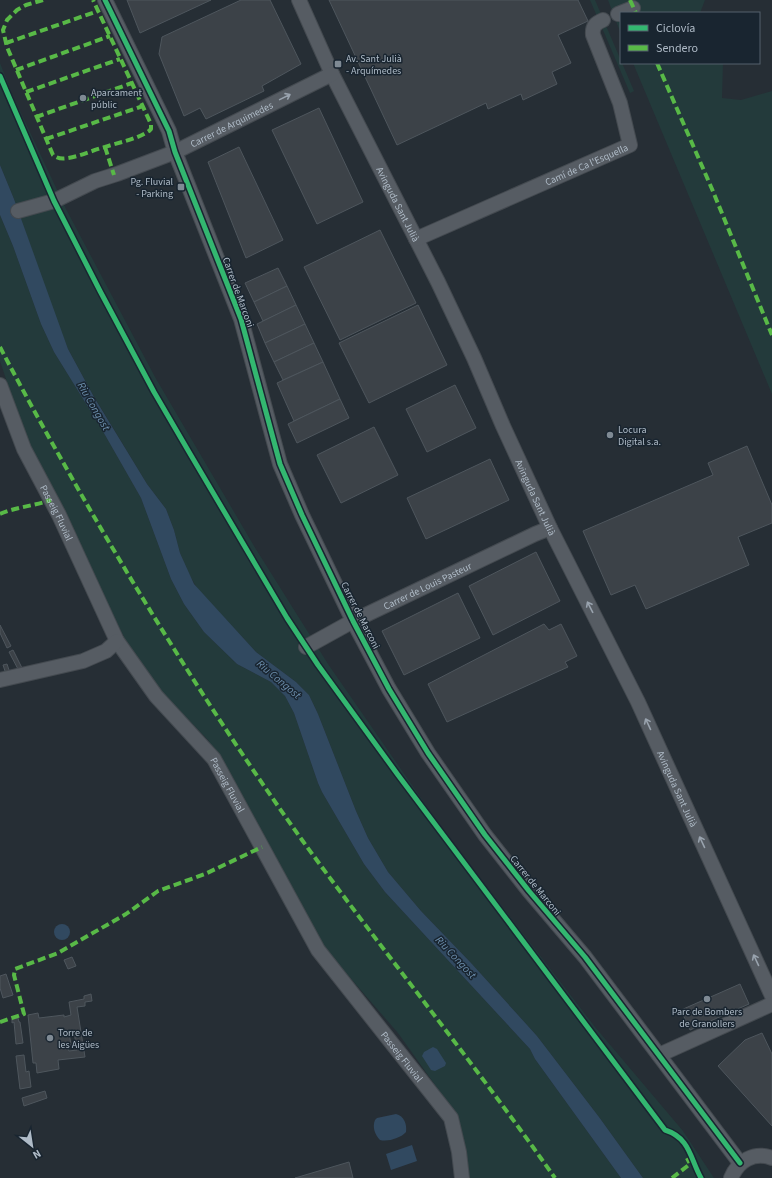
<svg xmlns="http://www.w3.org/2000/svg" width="772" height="1178" viewBox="0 0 772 1178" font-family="'Source Sans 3',sans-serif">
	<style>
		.green { fill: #233a3b }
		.water { fill: #314960 }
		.building { fill: #3c4248; stroke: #4e565d; fill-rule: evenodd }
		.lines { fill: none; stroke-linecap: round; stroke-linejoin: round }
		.minor-casing { stroke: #444a50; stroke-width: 16 }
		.minor { stroke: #565c63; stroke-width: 14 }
		.quiet { stroke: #58b947; stroke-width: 4; stroke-dasharray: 8 4; stroke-linecap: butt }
		.cycleway-casing { stroke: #192530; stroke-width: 8 }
		.cycleway { stroke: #33b770; stroke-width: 5 }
		.oneway { stroke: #99a3ae }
		.poi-dot { fill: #7f8a94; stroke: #192530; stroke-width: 1.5 }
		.labels { text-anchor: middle; stroke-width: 3; stroke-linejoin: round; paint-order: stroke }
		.poi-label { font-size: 10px; fill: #afbbc7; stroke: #192530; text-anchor: start }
		.street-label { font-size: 10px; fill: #afbbc7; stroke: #192530 }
		.water-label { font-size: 11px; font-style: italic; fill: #6d8fad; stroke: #192530 }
	</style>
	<rect width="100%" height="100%" fill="#262e35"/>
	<g class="green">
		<polygon points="590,0 595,0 634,91 630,93"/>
		<polygon points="608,0 705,0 700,13 621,13 621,34"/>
		<polygon points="0,63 13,96 66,209 155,377 254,546 328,664 441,827 595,1027 683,1131 714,1178 643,1178 599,1117 537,1036 472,964 421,911 388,872 368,838 356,811 318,714 309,695 296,682 256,652 197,588 190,576 180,553 174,530 166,509 147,484 92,393 68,349 55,316 14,199 0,165"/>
		<polygon points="633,63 723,63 722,98 741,100 772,91 772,394"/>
		<polygon points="0,215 13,246 41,324 54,352 101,428 141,498 171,579 184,604 204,632 237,664 271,682 285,696 294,713 318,783 322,792 364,864 385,892 530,1049 535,1059 621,1178 467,1178 455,1113 398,1033 326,950 224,763 208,740 157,687 125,639 27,442 0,361"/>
	</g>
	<g class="water">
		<polygon points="0,165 14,199 68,349 94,397 147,484 166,509 174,530 180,553 194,584 256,652 296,682 309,695 318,714 356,811 368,838 388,872 421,911 472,964 537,1036 599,1117 643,1178 621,1178 535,1059 530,1049 385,892 364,864 322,792 318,783 294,713 285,696 271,682 237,664 204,632 184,604 171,579 141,498 101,428 54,352 41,324 13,246 0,215"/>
		<circle cx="62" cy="932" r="8"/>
		<polygon points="433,1047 437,1049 446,1063 445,1066 435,1071 431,1070 422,1056 424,1052"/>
		<path d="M 396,1114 C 404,1116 407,1124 406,1132 C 401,1138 388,1142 380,1140 C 375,1135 372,1127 375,1120 L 377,1118 Z"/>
		<polygon points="412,1145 417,1161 391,1170 386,1154"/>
	</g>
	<g class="building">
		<polygon points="127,0 211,0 140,33"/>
		<polygon points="241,0 270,0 301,64 262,86 264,91 206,119 200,108 184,116 159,54 162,37"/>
		<polygon points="329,0 578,0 588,21 558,35 571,63 552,72 557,84 523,100 521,94 488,109 486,103 397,145"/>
		<polygon points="319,108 363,202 317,224 272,130"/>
		<polygon points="239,147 283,240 246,258 208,162"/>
		<polygon points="380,230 416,303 340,340 304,267"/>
		<polygon points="278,268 287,286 254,302 245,283"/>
		<polygon points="287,286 296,305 263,321 254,302"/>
		<polygon points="296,305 305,324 265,343 257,324"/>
		<polygon points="418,305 447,365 369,403 339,343"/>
		<polygon points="305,324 314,343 274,362 265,343"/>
		<polygon points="314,343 323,362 283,380 274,362"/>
		<polygon points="323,362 340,399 294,421 277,383"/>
		<polygon points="455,385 476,428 427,452 406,409"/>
		<polygon points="340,399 349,418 297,443 288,424"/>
		<polygon points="374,427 398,475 341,503 317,455"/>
		<polygon points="747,446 772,505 772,523 738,537 749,565 646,609 635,585 611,595 583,531 713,475 708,463"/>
		<polygon points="490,459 509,500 426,539 407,498"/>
		<polygon points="536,552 560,601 493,635 469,586"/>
		<polygon points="458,593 480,638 404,675 382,631"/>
		<polygon points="544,624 549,630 561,624 577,656 565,662 568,667 447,722 428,684"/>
		<polygon points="0,625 11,646 7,648 0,633"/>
		<polygon points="13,650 23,670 19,671 9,652"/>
		<polygon points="7,664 10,673 6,674 3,665"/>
		<polygon points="72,957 76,966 68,969 64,960"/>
		<polygon points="6,974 13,995 3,998 0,988 0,976"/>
		<polygon points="740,984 749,1004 690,1030 681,1010"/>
		<path d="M 91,994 L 92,1001 L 85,1002 L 85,1006 L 77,1007 L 85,1057 L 58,1060 L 59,1069 L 37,1073 L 36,1063 L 33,1063 L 28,1015 L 38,1013 L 39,1018 L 64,1015 L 64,1017 L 71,1015 L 69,1002 L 84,999 L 84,996 ZM 74,1032 L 77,1050 L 69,1051 L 68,1049 L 71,1044 L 69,1033 Z"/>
		<polygon points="18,1018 19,1022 20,1022 23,1043 16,1044 14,1022 12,1023 12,1019"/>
		<polygon points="762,1033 772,1054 772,1126 718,1066 745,1040"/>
		<polygon points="24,1055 26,1072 29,1071 31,1087 20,1089 16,1056"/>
		<polygon points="45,1091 47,1098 24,1106 22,1098"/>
		<polygon points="349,1162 353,1178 295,1178"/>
	</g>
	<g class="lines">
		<g class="minor-casing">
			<g id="minor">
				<polyline points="105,0 169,131 175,152 241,319 280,464 302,515 353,621 389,689 428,753 485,835 529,891 585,957 740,1163"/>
				<path id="s1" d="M 299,0 L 332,74 L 438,282 L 474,358 L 503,426 L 550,528 L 638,702 L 772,996"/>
				<polyline points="618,14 633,8"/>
				<path id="s2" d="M 18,211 L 54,201 L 95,181 L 117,174 L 175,152 L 332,74"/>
				<path id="s3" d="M 416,239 L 630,145 L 620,103 L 593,35 C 592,26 596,23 603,20"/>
				<path id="s4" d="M 0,385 L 24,449 L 59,515 L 117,641 L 156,696 L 214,759 L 318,950 L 451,1118 L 459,1152 L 462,1178"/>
				<path id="s5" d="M 306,647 L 353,621 L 535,534 L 550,528"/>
				<polyline points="0,680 83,661 106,651 117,641"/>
				<polyline points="659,1055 772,1004"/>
				<path d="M 731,1178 C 738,1161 754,1151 772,1158"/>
			</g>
		</g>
		<use href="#minor" class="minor"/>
		<g class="quiet">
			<path d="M 43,0 L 26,5 L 17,10 L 7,20 L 3,30 L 7,47 L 53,155 C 58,159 63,159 68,158 C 81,156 93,150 105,147 C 120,142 135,140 149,131 L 151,129 L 151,124 L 93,0"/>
			<polyline points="630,0 636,13"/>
			<polyline points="6,43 98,11"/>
			<polyline points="657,63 712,189 772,335"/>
			<polyline points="16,70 110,36"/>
			<polyline points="26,92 120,59"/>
			<polyline points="36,117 132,83"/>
			<polyline points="46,139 143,106"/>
			<polyline points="105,147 114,175"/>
			<path d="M 0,347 C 27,399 56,450 85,501 C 152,617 224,731 302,840 C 385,954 474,1063 555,1178"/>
			<path d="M 0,514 C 16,507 34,506 51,500"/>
			<polyline points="0,1022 24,1014 14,975 15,969 58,953 126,914 158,891 205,874 262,847"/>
			<polyline points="672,1178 690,1164 687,1158"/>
		</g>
		<g class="cycleway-casing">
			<g id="cycleway">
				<polyline points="105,0 169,131 175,152 241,319 280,464 302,515 353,621 389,689 428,753 485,835 529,891 585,957 740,1163"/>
				<path d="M 0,76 L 54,201 L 100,291 L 154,392 L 189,452 L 287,618 L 318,665 L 398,775 L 665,1130 C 690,1138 690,1158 701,1178"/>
			</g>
		</g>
		<use href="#cycleway" class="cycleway"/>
	</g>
	<defs><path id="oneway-shaft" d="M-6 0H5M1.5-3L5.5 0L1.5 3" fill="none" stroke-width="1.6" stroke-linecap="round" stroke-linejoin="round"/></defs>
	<g class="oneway">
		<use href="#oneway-shaft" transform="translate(285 97) rotate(-26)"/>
		<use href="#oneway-shaft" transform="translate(590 607) rotate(-117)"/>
		<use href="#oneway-shaft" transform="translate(648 724) rotate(-115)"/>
		<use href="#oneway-shaft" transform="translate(702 842) rotate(-115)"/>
		<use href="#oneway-shaft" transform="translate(756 960) rotate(-115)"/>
	</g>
	<g class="poi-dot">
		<rect x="334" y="60" width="8" height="8" rx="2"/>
		<circle cx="83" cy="98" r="4"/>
		<rect x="177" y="183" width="8" height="8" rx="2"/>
		<circle cx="610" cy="435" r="4"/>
		<circle cx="707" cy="999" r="4"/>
		<circle cx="50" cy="1038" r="4"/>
	</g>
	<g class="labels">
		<g class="poi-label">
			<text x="346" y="62">Av. Sant Julià<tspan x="346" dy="12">- Arquímedes</tspan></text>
			<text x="91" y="96">Aparcament<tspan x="91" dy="12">públic</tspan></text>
			<text x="173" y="185" text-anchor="end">Pg. Fluvial<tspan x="173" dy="12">- Parking</tspan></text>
			<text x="618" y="433">Locura<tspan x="618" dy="12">Digital s.a.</tspan></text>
			<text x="707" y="1015" text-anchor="middle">Parc de Bombers<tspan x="707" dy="12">de Granollers</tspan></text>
			<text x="58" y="1036">Torre de<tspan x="58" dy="12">les Aigües</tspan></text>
		</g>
		<g class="street-label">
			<text dy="4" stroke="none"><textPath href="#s2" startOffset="231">Carrer de Arquimedes</textPath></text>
			<text dy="4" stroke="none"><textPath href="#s3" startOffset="186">Camí de Ca l'Esquella</textPath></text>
			<text dy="4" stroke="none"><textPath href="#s1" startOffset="227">Avinguda Sant Julià</textPath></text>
			<text transform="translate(239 292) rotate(70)" y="4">Carrer de Marconi</text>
			<text dy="4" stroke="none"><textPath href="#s1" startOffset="551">Avinguda Sant Julià</textPath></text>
			<text dy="4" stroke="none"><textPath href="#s4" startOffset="140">Passeig Fluvial</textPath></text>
			<text dy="4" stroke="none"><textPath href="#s5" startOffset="136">Carrer de Louis Pasteur</textPath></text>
			<text transform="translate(361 615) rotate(63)" y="4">Carrer de Marconi</text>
			<text dy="4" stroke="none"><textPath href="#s4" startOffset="464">Passeig Fluvial</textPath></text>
			<text dy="4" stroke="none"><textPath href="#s1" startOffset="875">Avinguda Sant Julià</textPath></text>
			<text transform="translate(536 885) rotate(51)" y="4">Carrer de Marconi</text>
			<text dy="4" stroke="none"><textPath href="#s4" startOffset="788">Passeig Fluvial</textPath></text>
		</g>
		<g class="water-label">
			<text transform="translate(94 406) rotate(60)" y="4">Riu Congost</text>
			<text transform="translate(279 679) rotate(40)" y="4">Riu Congost</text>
			<text transform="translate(456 957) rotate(47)" y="4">Riu Congost</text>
		</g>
	</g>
	<rect x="620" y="12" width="140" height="52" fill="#192530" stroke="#55616c"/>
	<rect x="628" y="25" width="20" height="6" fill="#33b770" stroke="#55616c"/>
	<text x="656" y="32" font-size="12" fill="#afbbc7">Ciclovía</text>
	<rect x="628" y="45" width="20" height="6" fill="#58b947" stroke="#55616c"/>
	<text x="656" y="52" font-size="12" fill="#afbbc7">Sendero</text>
	<g transform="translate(32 1146) rotate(150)" stroke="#192530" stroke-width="3" paint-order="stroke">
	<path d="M0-3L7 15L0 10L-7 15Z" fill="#afbbc7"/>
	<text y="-6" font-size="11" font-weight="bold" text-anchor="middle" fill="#afbbc7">N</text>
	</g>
</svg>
